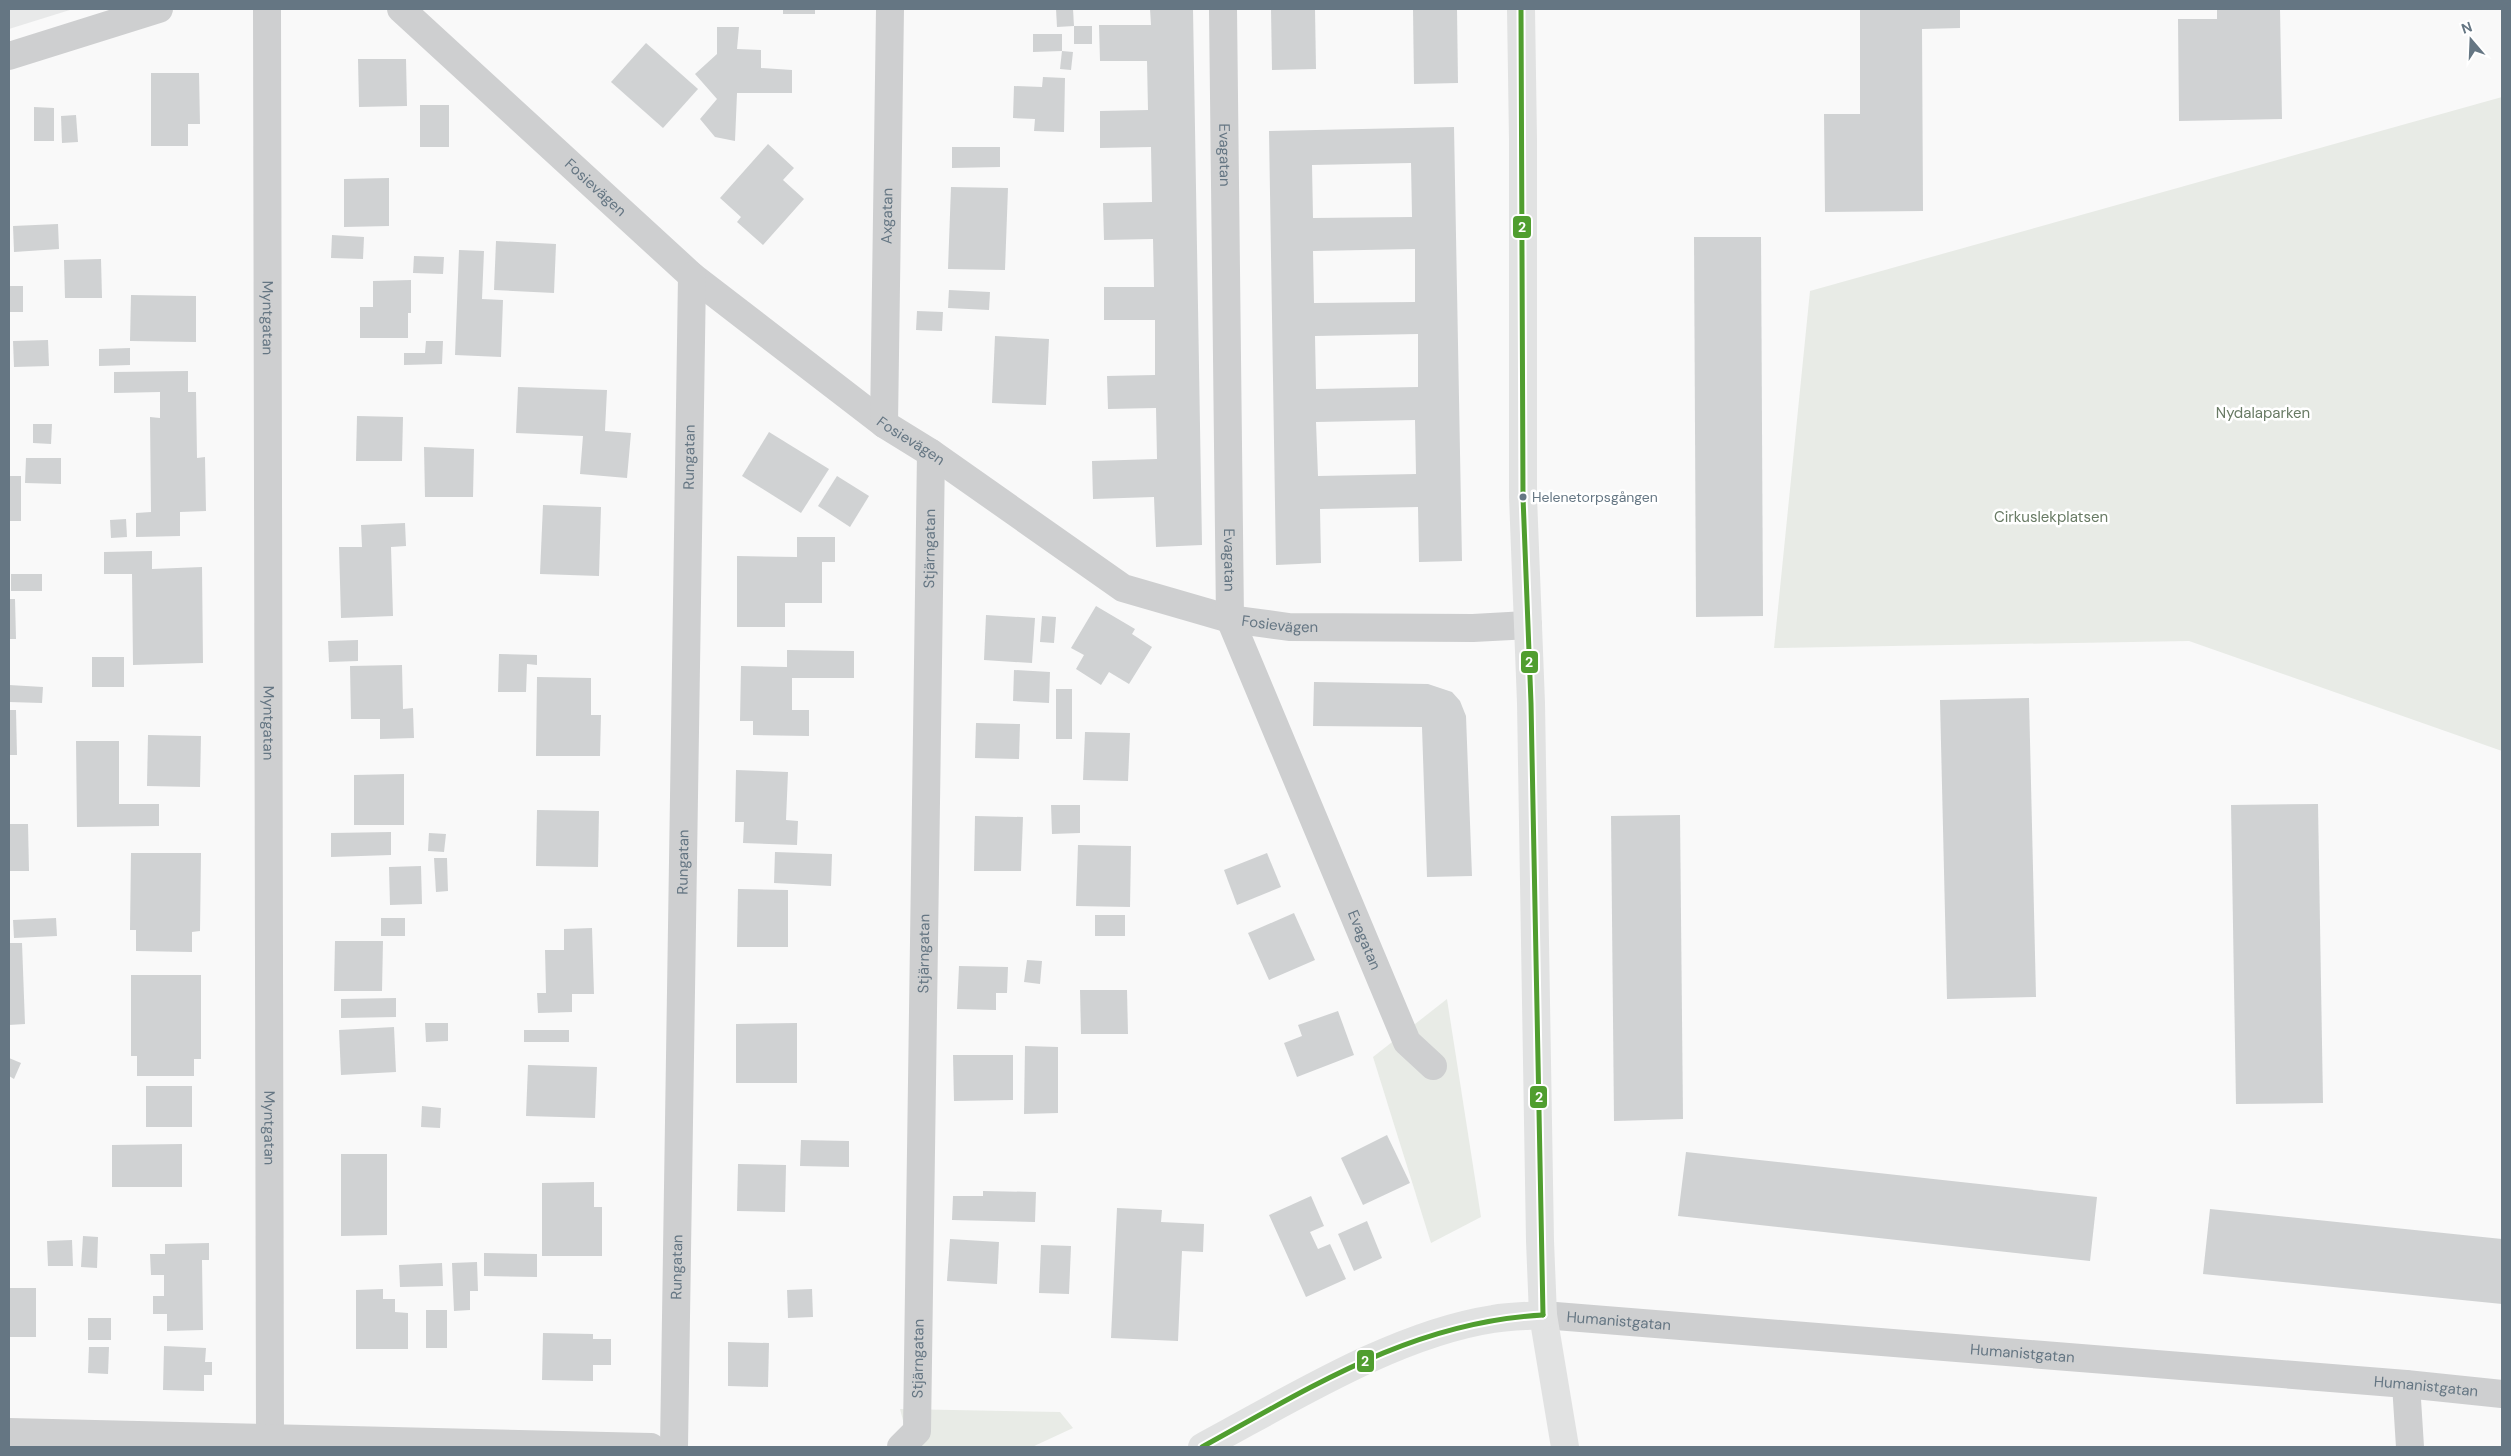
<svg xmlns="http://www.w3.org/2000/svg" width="2511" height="1456" viewBox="0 0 2511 1456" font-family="'DM Sans',sans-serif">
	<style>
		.built { fill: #e8e9e9 }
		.green { fill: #e8ebe6 }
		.building { fill: #d0d2d3; fill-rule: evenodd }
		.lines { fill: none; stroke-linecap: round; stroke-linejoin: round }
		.street { stroke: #cecfd0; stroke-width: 28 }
		.secondary { stroke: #e1e2e2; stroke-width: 28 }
		.bus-1-casing { stroke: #fff; stroke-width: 9 }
		.bus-1 { stroke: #509e2f; stroke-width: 5 }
		.bus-dot { fill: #657683; stroke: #fff; stroke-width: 2 }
		.labels { text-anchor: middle; stroke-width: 5; stroke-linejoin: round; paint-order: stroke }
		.bus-label { font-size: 14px; fill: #657683; stroke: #fff; text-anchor: start }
		.street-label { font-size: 15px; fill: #657683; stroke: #fff }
		.park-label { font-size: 15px; fill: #687a64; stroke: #fff }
		.line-badge { stroke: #fff; stroke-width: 2 }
		.badge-label { font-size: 14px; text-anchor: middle; font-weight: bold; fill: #fff }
	</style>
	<rect width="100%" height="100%" fill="#f9f9f9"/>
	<polygon class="built" points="9,9 73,9 9,29"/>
	<g class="green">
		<polygon points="2502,97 2502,751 2189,641 1774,648 1810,291"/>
		<polygon points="1447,999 1481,1217 1431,1243 1373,1057"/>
		<polygon points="900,1409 1060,1412 1073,1428 1032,1447 910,1447"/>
	</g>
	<g class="building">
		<rect x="783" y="9" width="32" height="5"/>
		<polygon points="1056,9 1073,9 1074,26 1057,27"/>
		<polygon points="1150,9 1193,9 1202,545 1156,547 1154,497 1093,499 1092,461 1157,459 1156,408 1108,409 1107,376 1155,375 1155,320 1104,320 1104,287 1154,287 1153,239 1104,240 1103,203 1152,202 1151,147 1100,148 1100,111 1148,110 1147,61 1100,61 1099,25 1151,25"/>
		<polygon points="1271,9 1315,9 1316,69 1272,70"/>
		<polygon points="1413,9 1457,9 1458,83 1414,84"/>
		<polygon points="1860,9 1960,9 1960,28 1922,29 1923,211 1825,212 1824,114 1860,114"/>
		<polygon points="2217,9 2280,9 2282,119 2179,121 2178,19 2217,19"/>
		<rect x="1074" y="26" width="18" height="18"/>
		<polygon points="717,27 739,27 737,49 761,50 761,68 792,70 792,93 737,93 735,141 715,137 700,119 717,99 695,74 717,54"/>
		<polygon points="1033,34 1062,34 1062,51 1033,52"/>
		<polygon points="646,43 698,89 663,128 611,82"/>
		<polygon points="1062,51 1073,52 1071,70 1060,69"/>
		<polygon points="358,59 406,59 407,106 359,107"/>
		<polygon points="151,73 199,73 200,124 188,124 188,146 151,146"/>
		<polygon points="1043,77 1065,78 1064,132 1034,131 1035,119 1013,118 1014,86 1042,87"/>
		<rect x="420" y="105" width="29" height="42"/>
		<polygon points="34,107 54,108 54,141 34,141"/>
		<polygon points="76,115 78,142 62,143 61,116"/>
		<path d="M 1454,127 L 1462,561 L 1419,562 L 1418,507 L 1370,508 L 1320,509 L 1321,563 L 1276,565 L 1269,131 ZM 1411,163 L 1412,217 L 1313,218 L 1312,165 ZM 1415,249 L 1415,302 L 1314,303 L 1313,251 ZM 1418,334 L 1418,387 L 1316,389 L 1315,336 ZM 1415,420 L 1416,474 L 1318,476 L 1316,422 Z"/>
		<polygon points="768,144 794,168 783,180 804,199 763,245 737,222 741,217 720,198"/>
		<polygon points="952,147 1000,147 1000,167 952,168"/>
		<polygon points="389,178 389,226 344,227 344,179"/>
		<polygon points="951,187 1008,188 1005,270 948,269"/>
		<polygon points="58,224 59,249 14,252 13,226"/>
		<polygon points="332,235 364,237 363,259 331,258"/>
		<polygon points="1694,237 1761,237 1763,616 1696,617"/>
		<polygon points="496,241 556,244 554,293 494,290"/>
		<polygon points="459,250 484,251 482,299 503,300 501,357 455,355"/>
		<polygon points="414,256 444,257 443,274 413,273"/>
		<polygon points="101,259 102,298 65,298 64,260"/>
		<polygon points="411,280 411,313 408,313 408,338 360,338 360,307 373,307 373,281"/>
		<rect x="9" y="286" width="14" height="26"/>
		<polygon points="949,290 990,292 989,310 948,308"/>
		<polygon points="131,295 196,296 196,342 130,341"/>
		<polygon points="917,311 943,312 942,331 916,330"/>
		<polygon points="995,336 1049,339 1046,405 992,403"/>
		<polygon points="48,340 49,366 14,367 13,341"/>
		<polygon points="426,341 443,341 442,364 404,365 404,353 425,353"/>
		<polygon points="130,348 130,365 99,366 99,349"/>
		<polygon points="188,371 188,392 196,392 197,458 205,457 206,511 180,512 180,536 136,537 136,513 151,512 150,417 160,418 160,392 114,393 114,372"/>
		<polygon points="518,387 607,390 605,431 631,433 627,478 580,474 583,436 516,433"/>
		<polygon points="357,416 403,417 402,461 356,461"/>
		<polygon points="33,424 52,424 51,444 33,443"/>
		<polygon points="769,432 829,469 801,513 742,476"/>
		<polygon points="424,447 474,449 473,497 425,497"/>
		<polygon points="26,458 61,458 61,484 25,483"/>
		<rect x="9" y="476" width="12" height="45"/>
		<polygon points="837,476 869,496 850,527 818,506"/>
		<polygon points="543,505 601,507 599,576 540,574"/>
		<polygon points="126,519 127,537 111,538 110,520"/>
		<polygon points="405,523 406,546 391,547 393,616 341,618 339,547 362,547 361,525"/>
		<polygon points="797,537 835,537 835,562 822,562 822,603 785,603 785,627 737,627 737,556 797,557"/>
		<polygon points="152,551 152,569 202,567 203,663 133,665 132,574 104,574 104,552"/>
		<rect x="11" y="574" width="31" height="17"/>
		<polygon points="9,599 15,599 16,639 9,639"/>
		<polygon points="1096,606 1135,629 1132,634 1152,647 1129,684 1109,672 1101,685 1076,669 1084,655 1071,648"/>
		<polygon points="986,615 1035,618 1032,663 984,660"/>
		<polygon points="1042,616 1056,617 1054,643 1040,642"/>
		<polygon points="358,640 358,661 329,662 328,641"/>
		<polygon points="787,650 854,651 854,678 792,678 792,710 809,710 809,736 753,735 753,721 740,721 741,666 787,667"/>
		<polygon points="499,654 537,655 537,665 527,664 526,692 498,692"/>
		<rect x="92" y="657" width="32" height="30"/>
		<polygon points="402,665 403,709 413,708 414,738 380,739 380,719 351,719 350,666"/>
		<polygon points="1014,670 1050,672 1049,703 1013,701"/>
		<polygon points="537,677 591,678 591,715 601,715 600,756 536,756"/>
		<polygon points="1314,682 1428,684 1452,692 1460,701 1466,716 1472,876 1427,877 1422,727 1313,726"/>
		<polygon points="9,685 43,687 42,703 9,702"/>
		<rect x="1056" y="689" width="16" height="50"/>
		<polygon points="2029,698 2036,997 1947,999 1940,700"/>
		<polygon points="9,710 16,710 17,755 9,755"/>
		<polygon points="976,723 1020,724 1019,759 975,758"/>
		<polygon points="1085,732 1130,733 1128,781 1083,780"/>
		<polygon points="148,735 201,736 200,787 147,786"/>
		<polygon points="76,741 119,741 119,804 159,804 159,826 77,827"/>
		<polygon points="736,770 788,772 786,820 798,821 797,845 743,843 744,822 735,822"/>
		<polygon points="404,774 404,825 354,825 354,775"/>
		<polygon points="2318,804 2323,1103 2236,1104 2231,805"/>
		<polygon points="1051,805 1080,805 1080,833 1052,834"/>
		<polygon points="537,810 599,811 598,867 536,866"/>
		<polygon points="1680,815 1683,1119 1614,1121 1611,816"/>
		<polygon points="975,816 1023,817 1021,871 974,871"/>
		<polygon points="9,824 28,824 29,871 9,871"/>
		<polygon points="391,832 391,855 331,857 331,833"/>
		<polygon points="429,833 446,834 444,852 428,851"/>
		<polygon points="1078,845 1131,846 1130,907 1076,906"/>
		<polygon points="775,852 832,854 831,886 774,883"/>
		<polygon points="131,853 201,853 200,931 192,932 192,952 136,951 136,930 130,930"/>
		<polygon points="1267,853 1281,887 1237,905 1224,870"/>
		<polygon points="434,858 447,858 448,891 436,892"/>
		<polygon points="421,866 422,904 390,905 389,867"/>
		<polygon points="738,889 788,890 788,947 737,947"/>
		<polygon points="1294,913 1315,960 1269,980 1248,933"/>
		<rect x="1095" y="915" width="30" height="21"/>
		<polygon points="56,918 57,936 14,938 13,920"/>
		<rect x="381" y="918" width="24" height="18"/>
		<polygon points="592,928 594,994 572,994 572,1012 538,1013 537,993 546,993 545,950 564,950 564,929"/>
		<polygon points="335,941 383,941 382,991 334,991"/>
		<polygon points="9,943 22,943 25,1024 9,1025"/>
		<polygon points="1027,960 1042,961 1040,984 1024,982"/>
		<polygon points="959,966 1008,967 1007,993 996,993 996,1010 957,1009"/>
		<polygon points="131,975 201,975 201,1059 194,1059 194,1076 137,1076 137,1056 131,1056"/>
		<polygon points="1080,990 1127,990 1128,1034 1081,1034"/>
		<polygon points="396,998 396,1017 341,1018 341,999"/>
		<polygon points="1338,1011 1354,1055 1297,1077 1284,1043 1302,1036 1298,1025"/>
		<polygon points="425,1023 448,1023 448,1041 426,1042"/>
		<polygon points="797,1023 797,1083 736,1083 736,1024"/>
		<polygon points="394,1027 396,1072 341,1075 339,1030"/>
		<rect x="524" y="1030" width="45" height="12"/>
		<polygon points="1025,1046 1058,1047 1058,1113 1024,1114"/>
		<polygon points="953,1055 1013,1055 1013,1100 954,1101"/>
		<polygon points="9,1058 21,1063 14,1079 9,1076"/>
		<polygon points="528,1065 597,1067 595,1118 526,1116"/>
		<rect x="146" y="1086" width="46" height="41"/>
		<polygon points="422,1106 441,1108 440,1128 421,1127"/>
		<polygon points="1387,1135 1410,1183 1363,1205 1341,1158"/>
		<polygon points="801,1140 849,1141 849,1167 800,1166"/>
		<polygon points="182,1144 182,1187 112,1187 112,1145"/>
		<polygon points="1686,1152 2097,1197 2090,1261 1678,1216"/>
		<polygon points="341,1154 387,1154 387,1235 341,1236"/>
		<polygon points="738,1164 786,1165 785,1212 737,1211"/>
		<polygon points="594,1182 594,1207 602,1207 602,1256 542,1256 542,1183"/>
		<polygon points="983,1191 1036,1192 1035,1222 952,1220 953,1196 983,1196"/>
		<polygon points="1311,1196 1324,1226 1310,1232 1318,1249 1330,1244 1346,1279 1306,1297 1269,1215"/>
		<polygon points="1117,1208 1162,1210 1161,1222 1204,1224 1203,1252 1182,1251 1178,1341 1111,1338"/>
		<polygon points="2210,1209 2502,1239 2502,1304 2203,1274"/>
		<polygon points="1367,1221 1382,1258 1354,1271 1338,1234"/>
		<polygon points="83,1236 98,1237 97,1268 81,1267"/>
		<polygon points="950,1239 999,1242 997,1284 947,1281"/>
		<polygon points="72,1240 73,1266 48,1266 47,1241"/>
		<polygon points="209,1243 209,1260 202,1260 203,1330 167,1331 167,1314 153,1314 153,1296 164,1296 164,1275 151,1275 150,1254 165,1254 165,1244"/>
		<polygon points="1041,1245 1071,1246 1069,1294 1039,1293"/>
		<polygon points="484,1253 537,1254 537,1277 484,1276"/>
		<polygon points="477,1262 478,1291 470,1291 470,1310 454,1311 452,1263"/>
		<polygon points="442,1263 443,1286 400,1287 399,1265"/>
		<rect x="9" y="1288" width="27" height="49"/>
		<polygon points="383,1289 383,1299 395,1299 395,1312 408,1313 408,1349 356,1349 356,1290"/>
		<polygon points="812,1289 813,1317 788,1318 787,1290"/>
		<rect x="426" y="1310" width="21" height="38"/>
		<rect x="88" y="1318" width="23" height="22"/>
		<polygon points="543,1333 593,1334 593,1339 611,1339 611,1365 593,1365 593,1381 542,1380"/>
		<polygon points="728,1342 769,1343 768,1387 728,1386"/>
		<polygon points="164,1346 206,1348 205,1362 212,1362 212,1375 204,1375 204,1391 163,1390"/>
		<polygon points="89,1347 109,1347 108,1374 88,1373"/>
	</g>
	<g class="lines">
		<g class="street">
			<path id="s1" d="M 267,9 L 270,1438"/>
			<path id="s2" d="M 401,9 L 692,276 L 884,424 L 931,453 L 1123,588 L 1230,619 L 1289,627 L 1473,628 L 1528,625"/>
			<path id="s3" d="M 1223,9 L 1230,619 L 1407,1042 L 1433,1066"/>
			<polyline points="9,56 159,9"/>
			<path id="s4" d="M 884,424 L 890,9"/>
			<path id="s5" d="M 1543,1315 L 2406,1384 L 2502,1394"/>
			<polyline points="2406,1384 2410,1447"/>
			<polyline points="9,1432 651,1447"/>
			<path id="s6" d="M 674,1447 L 692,276"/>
			<path id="s7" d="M 901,1447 L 917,1431 L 931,453"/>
		</g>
		<g class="secondary">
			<polyline points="1521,9 1523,140 1523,497 1531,703 1540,1241 1543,1315 1565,1447"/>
			<path d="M 1202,1447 C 1290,1400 1395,1334 1493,1319 C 1510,1316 1527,1316 1543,1315"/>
		</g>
		<g class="bus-1-casing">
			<g id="bus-1">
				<polyline points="1521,9 1523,497 1531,703 1543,1315"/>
				<path d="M 1202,1447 C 1313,1386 1413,1322 1543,1315"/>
			</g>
		</g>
		<use href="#bus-1" class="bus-1"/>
	</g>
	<circle class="bus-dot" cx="1523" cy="497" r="4.5"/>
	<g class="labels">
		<g class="bus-label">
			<text x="1532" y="502">Helenetorpsgången</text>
		</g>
		<g class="street-label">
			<text dy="5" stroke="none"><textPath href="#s3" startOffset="146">Evagatan</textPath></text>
			<text dy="5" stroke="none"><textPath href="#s2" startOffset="264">Fosievägen</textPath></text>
			<text dy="5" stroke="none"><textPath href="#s4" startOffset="208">Axgatan</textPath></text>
			<text dy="5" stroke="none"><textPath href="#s1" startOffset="309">Myntgatan</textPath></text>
			<text dy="5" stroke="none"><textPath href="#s2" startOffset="669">Fosievägen</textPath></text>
			<text dy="5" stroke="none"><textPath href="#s6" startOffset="990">Rungatan</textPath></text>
			<text dy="5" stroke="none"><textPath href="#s7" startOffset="905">Stjärngatan</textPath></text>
			<text dy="5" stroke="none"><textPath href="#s3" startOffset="551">Evagatan</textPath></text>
			<text dy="5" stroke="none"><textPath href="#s2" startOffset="1089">Fosievägen</textPath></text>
			<text dy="5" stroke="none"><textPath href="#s1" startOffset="714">Myntgatan</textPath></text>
			<text dy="5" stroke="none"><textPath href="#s6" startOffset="585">Rungatan</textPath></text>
			<text dy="5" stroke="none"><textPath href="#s3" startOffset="958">Evagatan</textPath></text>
			<text dy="5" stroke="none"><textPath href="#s7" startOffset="500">Stjärngatan</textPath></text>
			<text dy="5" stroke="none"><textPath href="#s1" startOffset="1119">Myntgatan</textPath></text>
			<text dy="5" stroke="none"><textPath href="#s6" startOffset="180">Rungatan</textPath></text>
			<text dy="5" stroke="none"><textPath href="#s5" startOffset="76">Humanistgatan</textPath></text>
			<text dy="5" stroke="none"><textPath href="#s5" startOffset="481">Humanistgatan</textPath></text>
			<text dy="5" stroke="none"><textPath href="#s7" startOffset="95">Stjärngatan</textPath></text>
			<text dy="5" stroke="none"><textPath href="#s5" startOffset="886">Humanistgatan</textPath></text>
		</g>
		<g class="park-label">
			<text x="2263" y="418">Nydalaparken</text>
			<text x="2051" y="522">Cirkuslekplatsen</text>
		</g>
	</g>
	<g class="line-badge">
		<rect x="1512" y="215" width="20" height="24" rx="5" fill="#509e2f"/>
		<rect x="1520" y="650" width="19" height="24" rx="5" fill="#509e2f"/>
		<rect x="1529" y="1085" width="19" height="24" rx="5" fill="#509e2f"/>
		<rect x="1356" y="1349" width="19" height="24" rx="5" fill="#509e2f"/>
	</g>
	<g class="badge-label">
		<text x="1522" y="232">2</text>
		<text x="1529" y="667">2</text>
		<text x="1539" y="1102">2</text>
		<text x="1365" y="1366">2</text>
	</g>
	<rect width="2511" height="1456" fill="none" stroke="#657683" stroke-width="20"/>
	<g transform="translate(2471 40) rotate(341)" stroke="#ffffff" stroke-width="4" paint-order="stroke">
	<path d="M0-4L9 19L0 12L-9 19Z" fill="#657683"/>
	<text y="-8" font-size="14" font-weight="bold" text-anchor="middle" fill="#657683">N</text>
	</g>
</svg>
